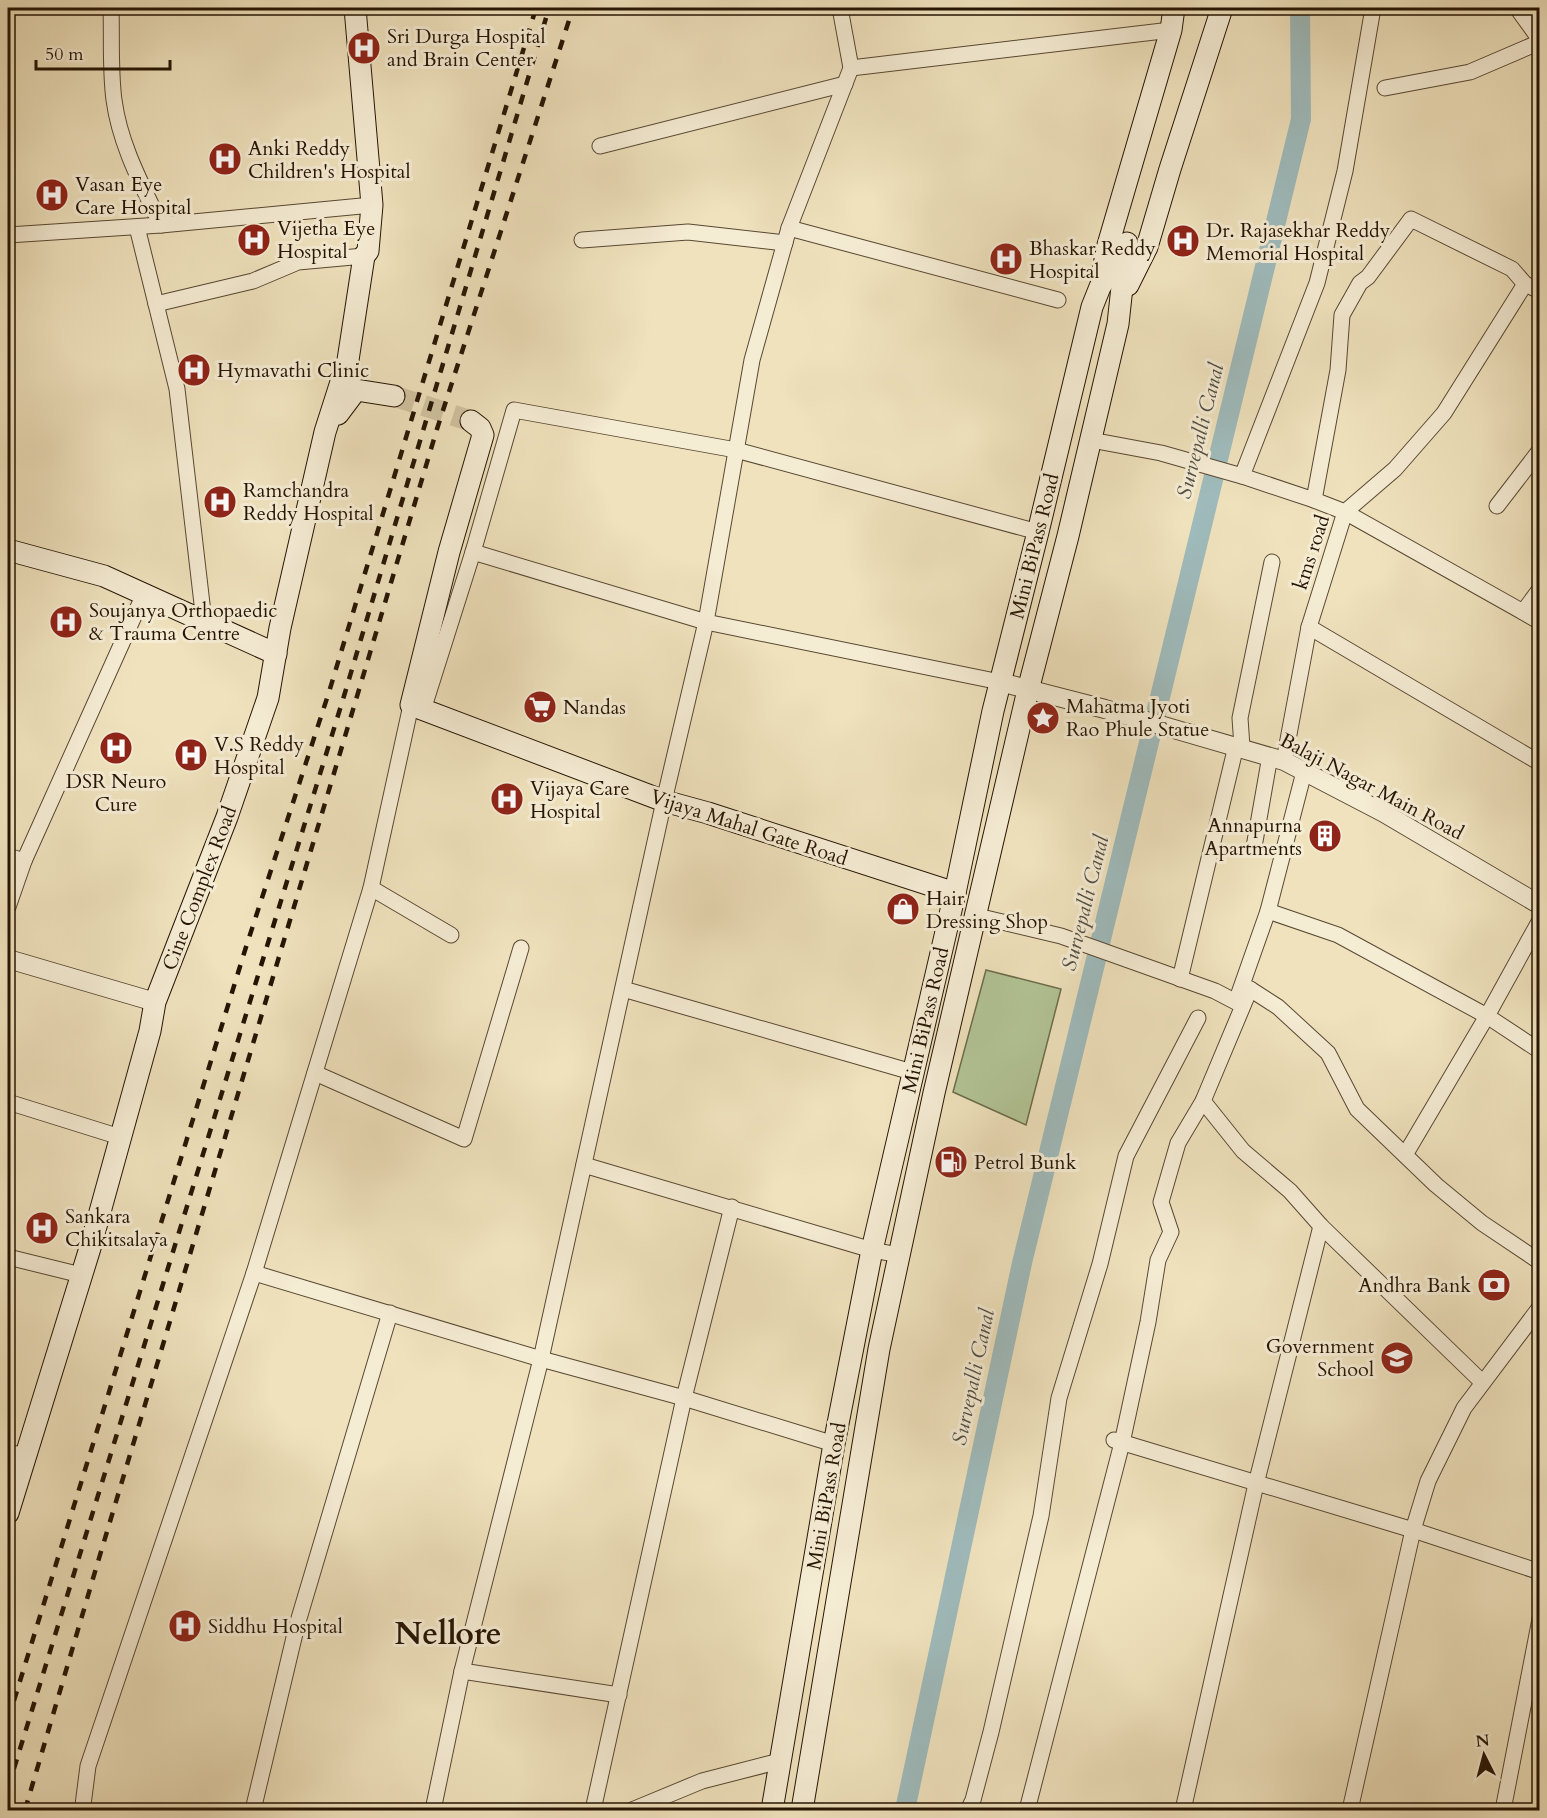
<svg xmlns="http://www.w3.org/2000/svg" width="1547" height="1818" viewBox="0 0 1547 1818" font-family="Cardo,serif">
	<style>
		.green { fill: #b2c496; stroke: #6c6c4c; stroke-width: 1.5 }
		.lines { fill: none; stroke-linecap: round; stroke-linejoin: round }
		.canal { stroke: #9fbbbc; stroke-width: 20 }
		.secondary-tunnel { stroke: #d1c3a1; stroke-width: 21; stroke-dasharray: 21 10; stroke-linecap: butt }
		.minor-casing { stroke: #584832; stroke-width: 17 }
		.tertiary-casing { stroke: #584832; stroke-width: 20 }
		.secondary-casing { stroke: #251403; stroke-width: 23 }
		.minor { stroke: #f5ecd4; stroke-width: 15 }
		.tertiary { stroke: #f5ecd4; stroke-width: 18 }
		.secondary { stroke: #f5ecd4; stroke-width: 21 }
		.rail { stroke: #251403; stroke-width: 4.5; stroke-dasharray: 10 10; stroke-linecap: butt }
		.labels { text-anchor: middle; stroke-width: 6; stroke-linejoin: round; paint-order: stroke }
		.poi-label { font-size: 20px; fill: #251403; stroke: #f5ecd4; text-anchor: start }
		.street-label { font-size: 20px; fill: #251403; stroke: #f5ecd4 }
		.water-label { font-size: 21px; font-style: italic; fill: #504e44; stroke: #f5ecd4 }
		.town-label { font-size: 32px; font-weight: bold; fill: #251403; stroke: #f5ecd4 }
	</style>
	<rect width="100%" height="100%" fill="#efe2bd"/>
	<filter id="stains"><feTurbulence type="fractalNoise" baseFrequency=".00333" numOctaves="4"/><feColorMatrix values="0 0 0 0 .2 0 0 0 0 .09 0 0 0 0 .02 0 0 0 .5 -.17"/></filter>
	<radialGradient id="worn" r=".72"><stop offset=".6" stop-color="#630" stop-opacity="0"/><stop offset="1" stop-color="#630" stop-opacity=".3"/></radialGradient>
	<polygon class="green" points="986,970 1061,989 1026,1125 953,1092"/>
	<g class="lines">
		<polyline class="canal" points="905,1810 1022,1263 1301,119 1300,8"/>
		<polyline class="secondary-tunnel" points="394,396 471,421"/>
		<g class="minor-casing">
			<g id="minor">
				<path d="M 111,8 C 112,38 110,70 114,100 C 120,145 142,185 161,225"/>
				<polyline points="1517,8 1540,40"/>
				<polyline points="851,68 1171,30"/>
				<polyline points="1385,88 1470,72 1540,42"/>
				<polyline points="600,146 845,84"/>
				<polyline points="137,227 177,389 204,621"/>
				<polyline points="789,228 1058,300"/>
				<polyline points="8,235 161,225 372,205"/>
				<polyline points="582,240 688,232 785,243"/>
				<polyline points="156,304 253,281 298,262 364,256"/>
				<polyline points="1091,440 1161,453 1242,476 1314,500 1338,370 1342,315 1360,283 1368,277 1411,219 1512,269 1525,284 1540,291"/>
				<polyline points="1242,476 1317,283 1345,171 1373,8"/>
				<polyline points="1314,500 1345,512 1395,469 1444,413 1525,284"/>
				<polyline points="1497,506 1540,450"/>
				<polyline points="473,552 706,622 1000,682"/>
				<polyline points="1523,612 1540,622"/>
				<polyline points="1309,627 1540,763"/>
				<polyline points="423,710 473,552 514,410 736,450 1038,532"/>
				<polyline points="1242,747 1240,718 1272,562"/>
				<polyline points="1284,761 1309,627 1345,512 1523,612 1540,589"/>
				<polyline points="1254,847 1270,756"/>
				<polyline points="8,856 24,861"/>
				<polyline points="371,888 451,935"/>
				<polyline points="8,907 24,861 144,594"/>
				<polyline points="1268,911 1338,935 1487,1016 1540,1051"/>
				<polyline points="977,916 1061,936 1215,991 1236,1002 1250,989 1278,1007 1328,1053 1357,1109 1436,1185 1482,1223 1540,1262"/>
				<polyline points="1180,979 1236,746"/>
				<polyline points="623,989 912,1072"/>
				<polyline points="1237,999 1268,911 1304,772"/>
				<polyline points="315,1073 464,1139 521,948"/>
				<polyline points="1203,1101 1243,1151 1290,1191 1321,1226 1482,1382"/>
				<polyline points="8,1102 120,1137"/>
				<polyline points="1405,1155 1487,1016 1540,920"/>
				<polyline points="584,1165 872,1250 899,1255"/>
				<polyline points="8,1257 81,1275"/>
				<polyline points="254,1273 541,1359 684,1398 834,1444"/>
				<polyline points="1114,1440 1413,1530 1540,1572"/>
				<polyline points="8,1453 27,1455"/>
				<polyline points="462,1671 619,1695"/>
				<polyline points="86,1810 83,1805 88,1766 254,1273 371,888 411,705"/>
				<polyline points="253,1810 297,1625 390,1313"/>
				<polyline points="433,1810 462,1671 541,1359 664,801 706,622 752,360 789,228 851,68 840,8"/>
				<polyline points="593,1810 684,1398 732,1207"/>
				<polyline points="632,1810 702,1781 780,1761"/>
				<polyline points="968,1810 973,1800 991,1732 1041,1516 1059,1398 1100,1264 1126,1156 1198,1018"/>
				<polyline points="1027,1810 1122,1443 1148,1322 1158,1260 1171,1232 1161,1202 1178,1143 1203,1101 1250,989"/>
				<polyline points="1183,1810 1256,1484 1321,1226"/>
				<polyline points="1350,1810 1413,1530 1428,1481 1464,1408 1540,1307"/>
				<polyline points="1503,1810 1540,1619"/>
			</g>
		</g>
		<g class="tertiary-casing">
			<g id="tertiary">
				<polyline points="1000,682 1105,709 1284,761 1384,813 1540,905"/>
				<polyline points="8,959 155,1002"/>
			</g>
		</g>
		<g class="secondary-casing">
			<g id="secondary">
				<polyline points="1102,275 1108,245 1171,30 1174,8"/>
				<polyline points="1128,285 1147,247 1170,169 1222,8"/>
				<polyline points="338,414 356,390 394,396"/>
				<polyline points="471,421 480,428 483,435 449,552 411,705 664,801 708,813 955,893"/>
				<polyline points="8,550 104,576 276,654"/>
				<polyline points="8,1513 90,1248 150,1031 155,1002 227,817 268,698 280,628 325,432 348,360 364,256 368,251 372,205 355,8"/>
				<polyline points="772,1810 834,1444 872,1250 955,893 993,711 1038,532 1092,307 1100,287 1127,243"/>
				<polyline points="802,1810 879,1349 934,1093 1028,690 1068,536 1118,324 1126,250"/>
			</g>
		</g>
		<use href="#minor" class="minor"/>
		<use href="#tertiary" class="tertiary"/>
		<use href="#secondary" class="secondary"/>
		<g class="rail">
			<polyline points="8,1720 246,947 329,692 536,8"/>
			<polyline points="8,1788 344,696 549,8"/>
			<polyline points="25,1810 97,1565 437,429 573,8"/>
		</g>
	</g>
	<defs>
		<g id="hospital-disc" transform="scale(1.725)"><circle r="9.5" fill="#8f2418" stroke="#f5ecd4"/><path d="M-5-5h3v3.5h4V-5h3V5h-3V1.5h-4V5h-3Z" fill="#fff"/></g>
		<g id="supermarket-disc" transform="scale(1.725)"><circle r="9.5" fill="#8f2418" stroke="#f5ecd4"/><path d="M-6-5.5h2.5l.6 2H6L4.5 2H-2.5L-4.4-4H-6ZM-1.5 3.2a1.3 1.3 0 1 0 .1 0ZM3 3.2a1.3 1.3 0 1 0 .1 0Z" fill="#fff"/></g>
		<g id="sight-disc" transform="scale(1.725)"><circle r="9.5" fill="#8f2418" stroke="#f5ecd4"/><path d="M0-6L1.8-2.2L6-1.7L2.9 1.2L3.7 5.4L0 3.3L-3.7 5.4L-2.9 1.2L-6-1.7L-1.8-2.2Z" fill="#fff"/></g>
		<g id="building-disc" transform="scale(1.725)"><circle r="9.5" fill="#8f2418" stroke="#f5ecd4"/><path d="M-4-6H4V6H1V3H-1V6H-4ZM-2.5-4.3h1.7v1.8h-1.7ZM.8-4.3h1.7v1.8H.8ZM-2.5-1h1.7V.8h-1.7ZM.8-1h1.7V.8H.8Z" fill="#fff"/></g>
		<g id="shop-disc" transform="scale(1.725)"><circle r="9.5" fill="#8f2418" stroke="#f5ecd4"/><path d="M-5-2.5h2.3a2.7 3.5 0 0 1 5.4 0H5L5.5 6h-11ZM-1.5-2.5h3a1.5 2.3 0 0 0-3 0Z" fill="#fff"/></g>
		<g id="fuel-disc" transform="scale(1.725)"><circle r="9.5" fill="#8f2418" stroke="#f5ecd4"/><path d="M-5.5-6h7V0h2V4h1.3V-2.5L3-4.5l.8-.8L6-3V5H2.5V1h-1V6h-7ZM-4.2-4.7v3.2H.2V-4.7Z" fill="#fff"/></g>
		<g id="bank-disc" transform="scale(1.725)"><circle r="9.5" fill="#8f2418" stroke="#f5ecd4"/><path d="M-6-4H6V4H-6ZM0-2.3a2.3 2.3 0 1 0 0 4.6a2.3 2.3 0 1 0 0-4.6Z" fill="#fff"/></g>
		<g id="school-disc" transform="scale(1.725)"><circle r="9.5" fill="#8f2418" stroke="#f5ecd4"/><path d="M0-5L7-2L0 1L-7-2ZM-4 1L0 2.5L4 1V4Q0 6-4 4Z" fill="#fff"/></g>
	</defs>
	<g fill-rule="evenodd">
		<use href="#hospital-disc" x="364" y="48"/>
		<use href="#hospital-disc" x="225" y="159"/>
		<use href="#hospital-disc" x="52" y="195"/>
		<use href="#hospital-disc" x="254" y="240"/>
		<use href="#hospital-disc" x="1183" y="241"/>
		<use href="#hospital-disc" x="1006" y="259"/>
		<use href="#hospital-disc" x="194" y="370"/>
		<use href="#hospital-disc" x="220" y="502"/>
		<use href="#hospital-disc" x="66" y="622"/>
		<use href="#supermarket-disc" x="540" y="707"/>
		<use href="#sight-disc" x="1043" y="718"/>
		<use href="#hospital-disc" x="116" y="748"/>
		<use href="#hospital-disc" x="191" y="755"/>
		<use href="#hospital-disc" x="507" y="799"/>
		<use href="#building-disc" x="1325" y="836"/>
		<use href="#shop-disc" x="903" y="909"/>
		<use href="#fuel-disc" x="951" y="1162"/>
		<use href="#hospital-disc" x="42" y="1228"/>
		<use href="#bank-disc" x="1494" y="1285"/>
		<use href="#school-disc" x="1397" y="1358"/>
		<use href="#hospital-disc" x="185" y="1626"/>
	</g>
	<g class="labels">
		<g class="poi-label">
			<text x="387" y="43">Sri Durga Hospital<tspan x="387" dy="23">and Brain Center</tspan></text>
			<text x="248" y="155">Anki Reddy<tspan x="248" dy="23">Children's Hospital</tspan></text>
			<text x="75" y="191">Vasan Eye<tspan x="75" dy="23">Care Hospital</tspan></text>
			<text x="277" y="235">Vijetha Eye<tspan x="277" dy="23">Hospital</tspan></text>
			<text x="1206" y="237">Dr. Rajasekhar Reddy<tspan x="1206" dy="23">Memorial Hospital</tspan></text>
			<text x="1029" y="255">Bhaskar Reddy<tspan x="1029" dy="23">Hospital</tspan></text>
			<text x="217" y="377">Hymavathi Clinic</text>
			<text x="243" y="497">Ramchandra<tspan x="243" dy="23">Reddy Hospital</tspan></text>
			<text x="89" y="617">Soujanya Orthopaedic<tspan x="89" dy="23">&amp; Trauma Centre</tspan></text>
			<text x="1066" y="713">Mahatma Jyoti<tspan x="1066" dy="23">Rao Phule Statue</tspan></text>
			<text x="563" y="714">Nandas</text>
			<text x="214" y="751">V.S Reddy<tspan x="214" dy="23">Hospital</tspan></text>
			<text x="116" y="788" text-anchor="middle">DSR Neuro<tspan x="116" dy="23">Cure</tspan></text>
			<text x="530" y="795">Vijaya Care<tspan x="530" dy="23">Hospital</tspan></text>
			<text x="1302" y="832" text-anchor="end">Annapurna<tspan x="1302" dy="23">Apartments</tspan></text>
			<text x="926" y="905">Hair<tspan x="926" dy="23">Dressing Shop</tspan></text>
			<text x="974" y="1169">Petrol Bunk</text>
			<text x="65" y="1223">Sankara<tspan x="65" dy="23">Chikitsalaya</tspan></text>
			<text x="1471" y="1292" text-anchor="end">Andhra Bank</text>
			<text x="1374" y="1353" text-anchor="end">Government<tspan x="1374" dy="23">School</tspan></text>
			<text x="208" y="1633">Siddhu Hospital</text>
		</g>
		<g class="street-label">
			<text transform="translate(1034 546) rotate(-76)" y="7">Mini BiPass Road</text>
			<text transform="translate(1311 552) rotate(-72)" y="7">kms road</text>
			<text transform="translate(1372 786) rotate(28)" y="7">Balaji Nagar Main Road</text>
			<text transform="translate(749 827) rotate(18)" y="7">Vijaya Mahal Gate Road</text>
			<text transform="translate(199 888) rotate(-69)" y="7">Cine Complex Road</text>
			<text transform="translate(925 1020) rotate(-77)" y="7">Mini BiPass Road</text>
			<text transform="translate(826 1496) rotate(-80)" y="7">Mini BiPass Road</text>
		</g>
		<g class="water-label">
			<text transform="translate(1200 431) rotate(-76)" y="7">Survepalli Canal</text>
			<text transform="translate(1085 903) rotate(-76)" y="7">Survepalli Canal</text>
			<text transform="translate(973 1377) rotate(-78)" y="7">Survepalli Canal</text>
		</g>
		<g class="town-label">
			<text x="448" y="1644">Nellore</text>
		</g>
	</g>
	<rect width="1547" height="1818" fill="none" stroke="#efe2bd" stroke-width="30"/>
	<rect x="9" y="9" width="1529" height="1800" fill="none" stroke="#251403" stroke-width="3"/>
	<rect x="15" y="15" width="1517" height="1788" fill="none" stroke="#251403" stroke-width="1.5"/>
	<g transform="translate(1484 1755) rotate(354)" stroke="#f5ecd4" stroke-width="4.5" paint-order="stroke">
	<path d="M0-4.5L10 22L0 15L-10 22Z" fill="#251403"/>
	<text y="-9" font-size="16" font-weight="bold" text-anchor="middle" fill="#251403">N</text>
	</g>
	<path d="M36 60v9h134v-9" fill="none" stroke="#251403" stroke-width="3"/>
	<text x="45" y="60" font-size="18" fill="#251403" stroke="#f5ecd4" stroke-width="4.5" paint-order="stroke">50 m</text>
	<rect width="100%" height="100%" filter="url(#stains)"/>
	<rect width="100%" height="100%" fill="url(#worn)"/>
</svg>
